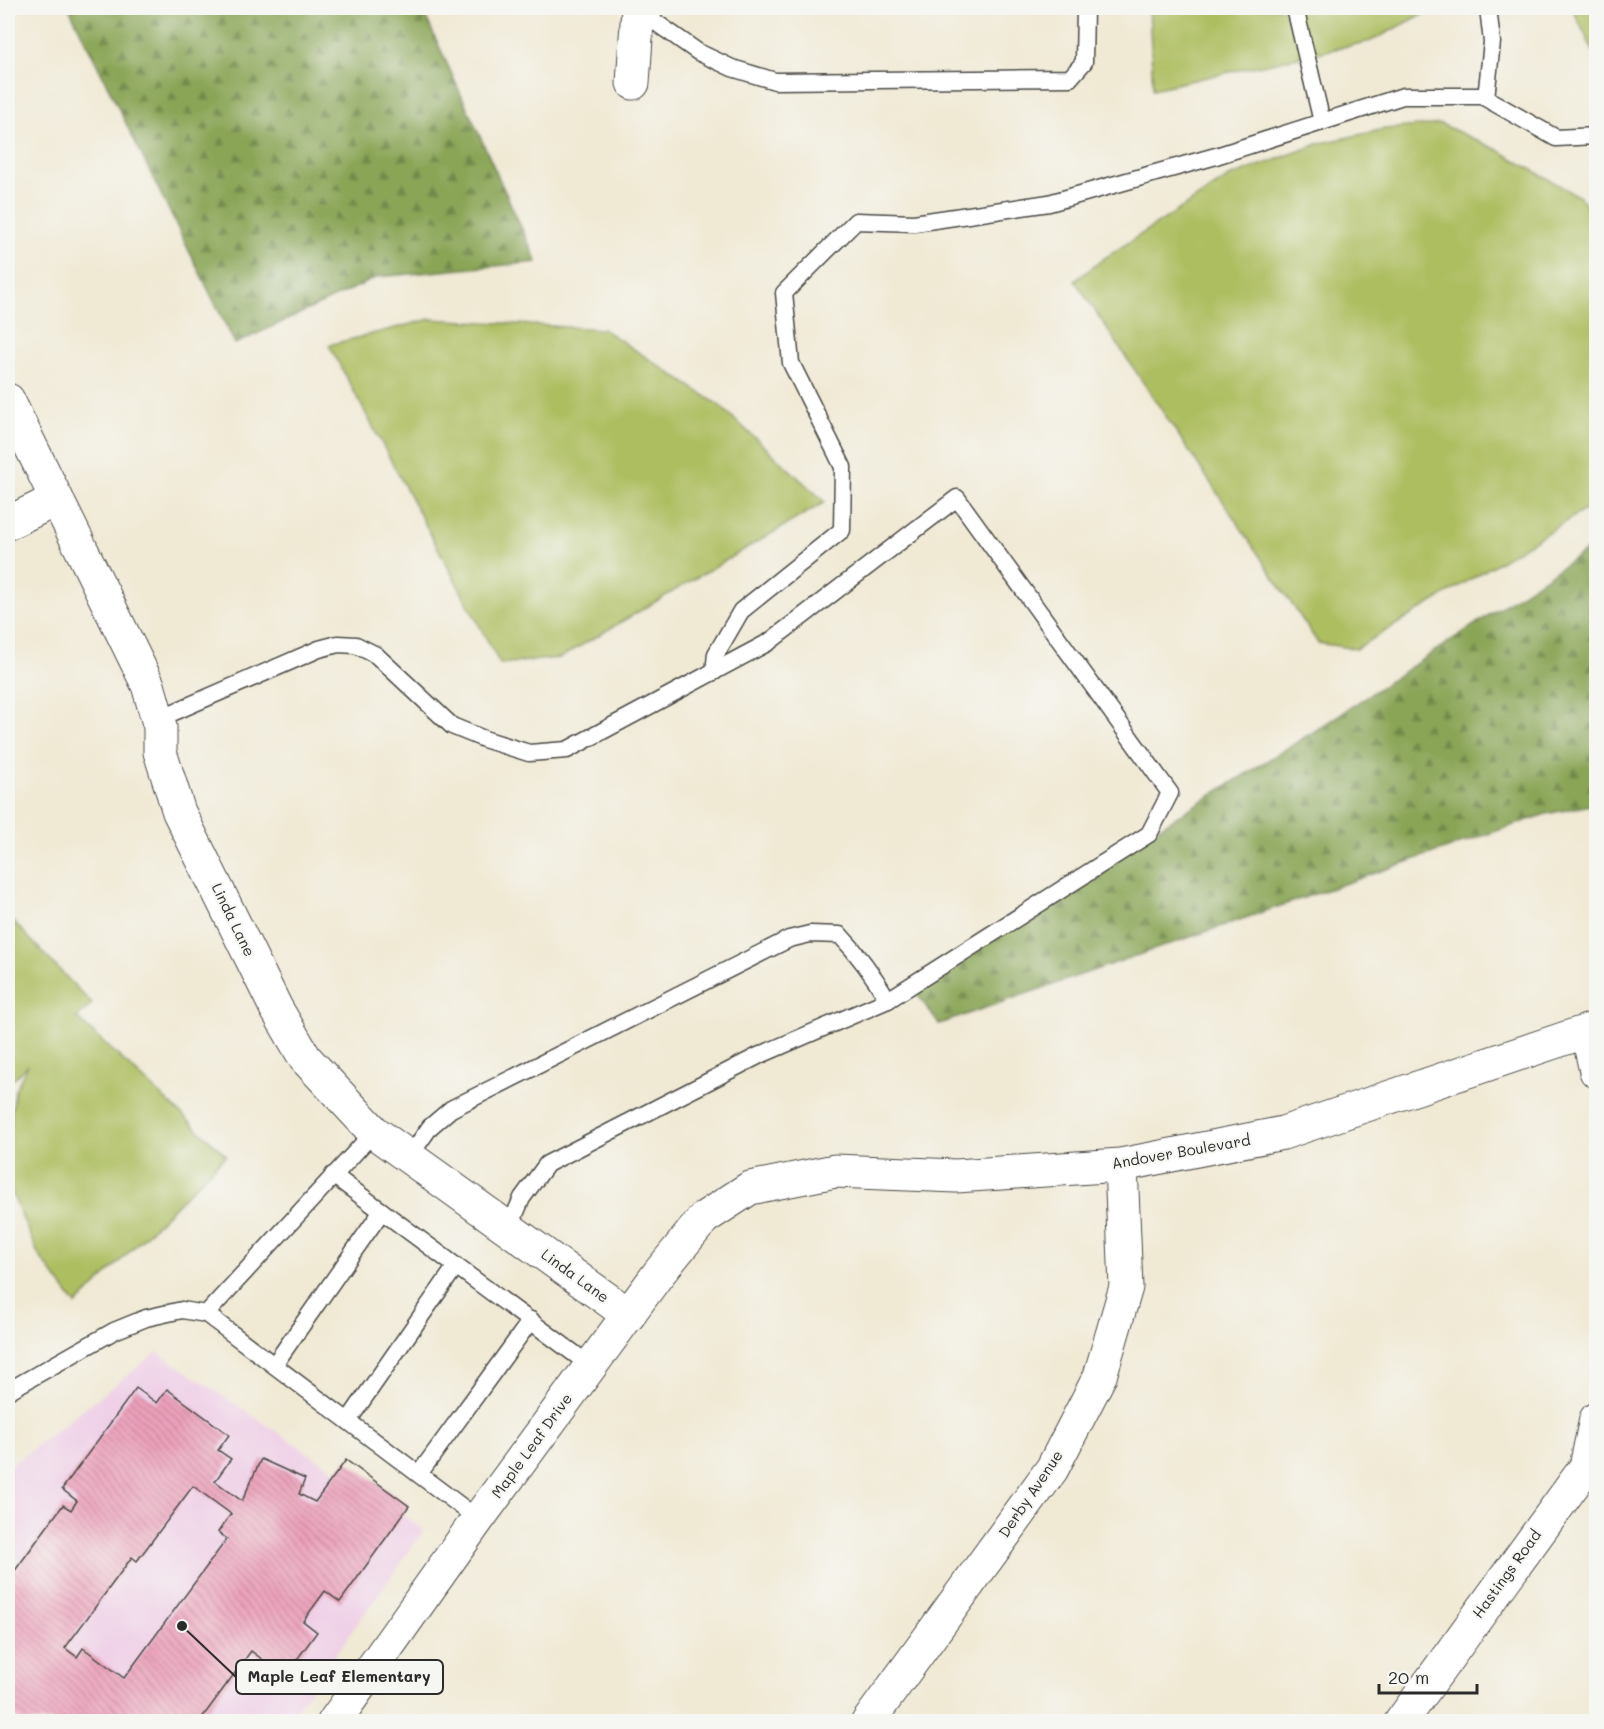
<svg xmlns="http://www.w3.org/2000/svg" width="1604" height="1729" viewBox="0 0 1604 1729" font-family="Mali,sans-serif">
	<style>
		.built { fill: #efd0e7 }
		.grass { fill: #adbe61; stroke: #6c7446; stroke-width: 1.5 }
		.forest { fill: url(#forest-firs); stroke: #5a6841; stroke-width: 1.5 }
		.building { fill: url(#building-back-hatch); fill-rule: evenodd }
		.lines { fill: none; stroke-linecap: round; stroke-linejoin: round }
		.service-casing { stroke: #494844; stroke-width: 19 }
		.minor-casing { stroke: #494844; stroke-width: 35 }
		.service { stroke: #fff; stroke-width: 16 }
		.minor { stroke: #fff; stroke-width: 33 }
		.labels { text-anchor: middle; stroke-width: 4.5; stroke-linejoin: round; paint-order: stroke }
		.street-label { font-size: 15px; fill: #2b2b2b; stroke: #f6f6f2 }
		.leader { fill: none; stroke: #2b2b2b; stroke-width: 2 }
		.callout-dot { fill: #2b2b2b; stroke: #f6f6f2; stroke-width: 2 }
		.callout { fill: #f6f6f2; stroke: #2b2b2b; stroke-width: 2 }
		.callout-label { font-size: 16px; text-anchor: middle; font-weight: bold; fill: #2b2b2b }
	</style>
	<defs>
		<pattern id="forest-firs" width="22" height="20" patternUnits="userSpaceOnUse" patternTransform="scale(1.5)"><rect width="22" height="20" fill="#8aa557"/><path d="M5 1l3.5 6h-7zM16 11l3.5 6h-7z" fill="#718748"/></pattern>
		<pattern id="building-back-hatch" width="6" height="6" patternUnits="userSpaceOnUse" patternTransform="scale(1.5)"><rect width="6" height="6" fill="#eda0bb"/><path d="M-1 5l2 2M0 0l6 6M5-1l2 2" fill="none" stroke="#c08398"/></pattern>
	</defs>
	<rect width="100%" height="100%" fill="#f6f6f2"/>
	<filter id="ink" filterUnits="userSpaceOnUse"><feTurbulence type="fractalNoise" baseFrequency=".0167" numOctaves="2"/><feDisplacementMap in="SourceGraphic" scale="12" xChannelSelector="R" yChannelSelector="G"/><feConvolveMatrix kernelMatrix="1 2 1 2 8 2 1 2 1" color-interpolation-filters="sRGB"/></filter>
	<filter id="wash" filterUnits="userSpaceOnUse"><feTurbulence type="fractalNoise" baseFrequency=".008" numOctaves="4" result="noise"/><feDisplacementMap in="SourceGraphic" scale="24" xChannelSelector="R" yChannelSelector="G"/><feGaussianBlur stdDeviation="1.35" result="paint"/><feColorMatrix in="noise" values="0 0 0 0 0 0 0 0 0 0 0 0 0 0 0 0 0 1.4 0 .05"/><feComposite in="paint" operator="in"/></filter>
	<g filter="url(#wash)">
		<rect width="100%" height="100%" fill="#f0e9d4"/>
		<polygon class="built" points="157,1352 424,1530 288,1721 8,1722 8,1468"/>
		<g class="grass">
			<polygon points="1149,8 1435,8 1371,41 1153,89"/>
			<polygon points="1572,8 1596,8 1596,57"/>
			<polygon points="1441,124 1496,149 1580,197 1596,215 1596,503 1356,649 1318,643 1075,281 1103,259 1229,177 1318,144 1385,129"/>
			<polygon points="430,319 603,329 719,405 825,502 560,658 500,664 329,345"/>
			<polygon points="8,916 92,1004 77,1018 226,1155 76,1305 38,1254 8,1184 8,1141 15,1090 28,1065 8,1084"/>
		</g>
		<g class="forest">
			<polygon points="69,8 426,8 425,15 537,262 378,277 235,344"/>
			<polygon points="1596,544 1596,804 1546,814 939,1024 911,986 1149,834 1310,734"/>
		</g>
		<g id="blocks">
			<path class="building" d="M 136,1388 L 157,1403 L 167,1389 L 229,1435 L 218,1450 L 231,1459 L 215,1481 L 242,1501 L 261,1459 L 305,1479 L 299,1494 L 315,1502 L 346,1460 L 409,1506 L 340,1602 L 325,1591 L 303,1621 L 317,1632 L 285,1676 L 251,1651 L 199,1722 L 23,1722 L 8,1710 L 8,1580 L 63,1505 L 71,1510 L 77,1501 L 62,1489 ZM 193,1486 L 231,1514 L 218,1532 L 227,1539 L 124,1678 L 83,1648 L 77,1657 L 65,1648 L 132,1557 L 137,1561 Z"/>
		</g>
	</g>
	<g filter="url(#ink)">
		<use href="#blocks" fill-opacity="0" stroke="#494844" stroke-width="1.5"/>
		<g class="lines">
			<g class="service-casing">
				<g id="service">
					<polyline points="1295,8 1322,122"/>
					<polyline points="638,10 698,52 732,68 775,81 1070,78 1084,62 1085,8"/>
					<polyline points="1486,98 1492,42 1488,8"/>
					<polyline points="714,672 716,654 741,611 842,530 843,467 791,363 784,293 856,221 914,223 1049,203 1216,156 1403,96 1482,96 1556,138 1596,136"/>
					<polyline points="158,719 319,649 338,644 356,645 376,655 452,726 484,739 529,753 567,750 769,642 957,498 1170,793 1149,834 888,1000"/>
					<path d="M 409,1157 L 430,1127 L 451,1109 L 789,939 L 810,934 L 840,935 C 859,955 874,976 888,1000 L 758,1056 L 547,1164 L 522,1198 L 509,1228"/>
					<polyline points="333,1175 591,1366"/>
					<polyline points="206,1314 374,1132"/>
					<polyline points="274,1365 382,1211"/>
					<polyline points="8,1391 114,1331 146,1318 182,1310 206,1314 478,1519"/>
					<polyline points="348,1421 456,1266"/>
					<polyline points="419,1474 531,1320"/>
				</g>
			</g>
			<g class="minor-casing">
				<g id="minor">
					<polyline points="633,83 638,8"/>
					<polyline points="8,400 148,685 160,727 160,752 179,812 276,1008 305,1058 374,1132 629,1315"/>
					<polyline points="8,523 57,499"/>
					<polyline points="1587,1031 1596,1071"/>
					<polyline points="334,1722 478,1519 659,1273 704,1218 750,1188 835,1171 956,1176 1121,1165 1283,1133 1596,1028"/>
					<polyline points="868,1722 1052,1469 1100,1376 1126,1287 1121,1165"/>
					<polyline points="1401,1722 1586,1467 1596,1419"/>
				</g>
			</g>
			<use href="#service" class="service"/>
			<use href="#minor" class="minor"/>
		</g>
	</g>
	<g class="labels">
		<g class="street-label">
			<text transform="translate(233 920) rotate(64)" y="5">Linda Lane</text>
			<text transform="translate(1181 1152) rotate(-10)" y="5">Andover Boulevard</text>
			<text transform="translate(575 1276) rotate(36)" y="5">Linda Lane</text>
			<text transform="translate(532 1446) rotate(-54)" y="5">Maple Leaf Drive</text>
			<text transform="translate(1031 1494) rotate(-56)" y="5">Derby Avenue</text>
			<text transform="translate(1507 1574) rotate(-54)" y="5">Hastings Road</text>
		</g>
	</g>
	<path class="leader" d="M182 1626L236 1677"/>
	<circle class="callout-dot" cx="182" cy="1626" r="6"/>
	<rect class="callout" x="236" y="1660" width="207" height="34" rx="6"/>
	<g class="callout-label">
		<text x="339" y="1682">Maple Leaf Elementary</text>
	</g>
	<rect width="1604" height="1729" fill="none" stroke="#f6f6f2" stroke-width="30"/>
	<path d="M1379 1684v9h98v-9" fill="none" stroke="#2b2b2b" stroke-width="3"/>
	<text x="1388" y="1684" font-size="18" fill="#2b2b2b" stroke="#f6f6f2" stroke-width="4.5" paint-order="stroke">20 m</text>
</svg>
